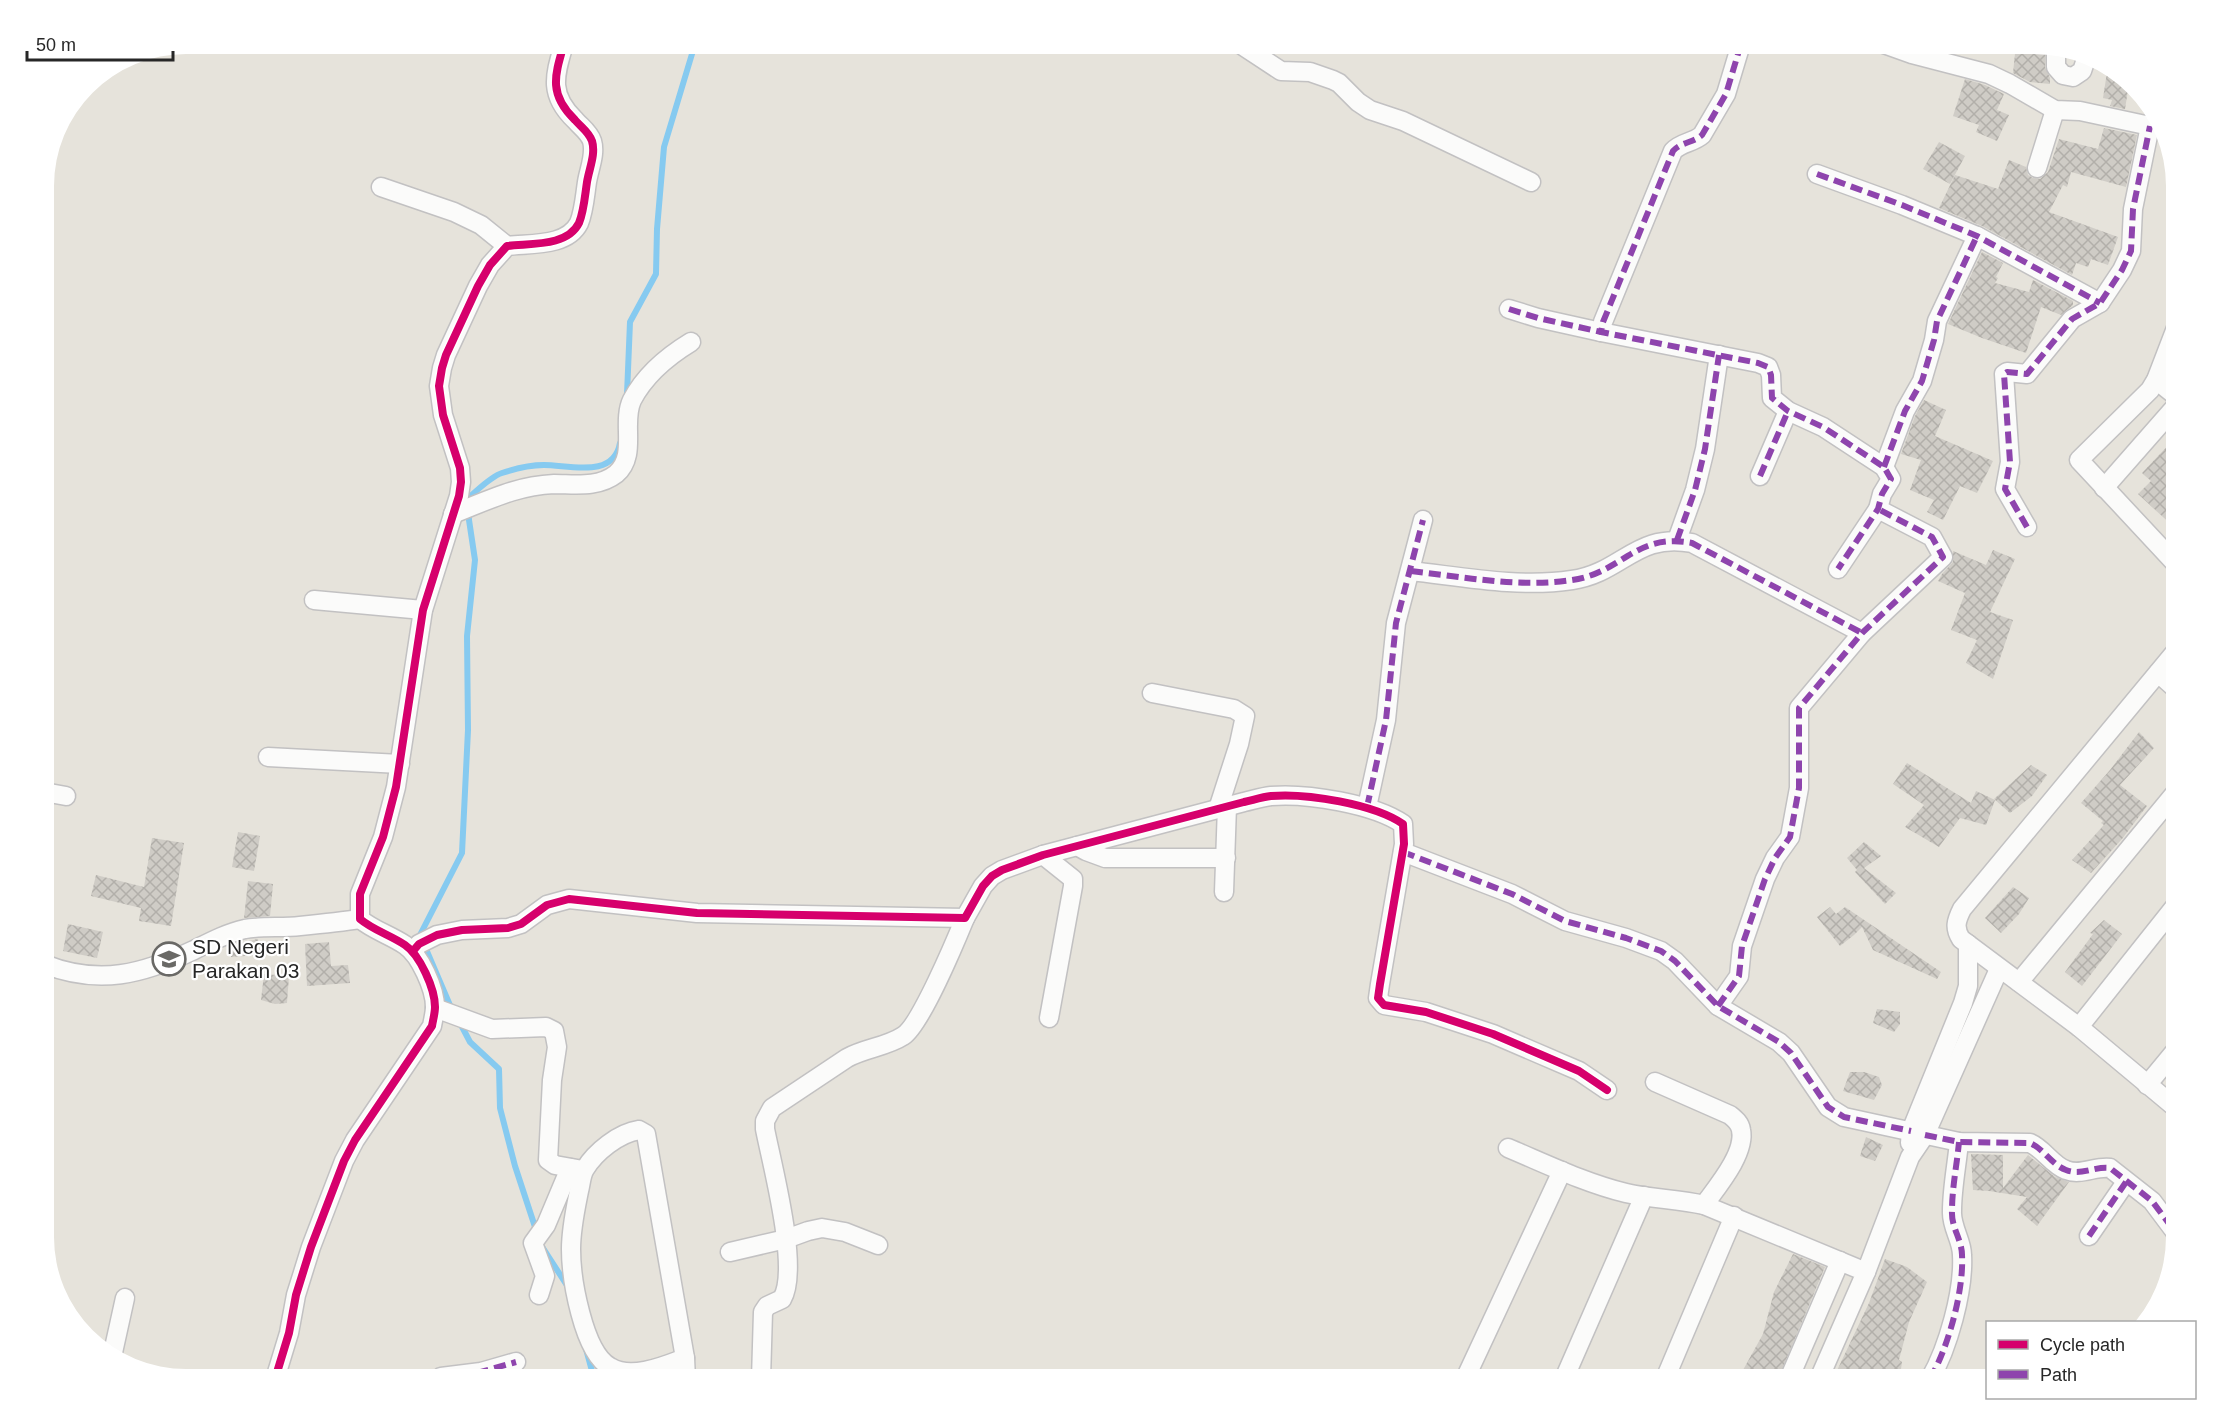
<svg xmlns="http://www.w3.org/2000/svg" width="2220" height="1423" viewBox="0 0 2220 1423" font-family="Arial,sans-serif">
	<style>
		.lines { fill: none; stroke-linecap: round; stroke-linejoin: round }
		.stream { stroke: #86caf0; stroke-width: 6 }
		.building { fill: url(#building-cross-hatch) }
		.minor-casing { stroke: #c2c1c2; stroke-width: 21 }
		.minor { stroke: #fbfbfa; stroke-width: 18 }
		.quiet { stroke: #8e44ad; stroke-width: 6; stroke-dasharray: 12 6; stroke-linecap: butt }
		.cycleway-casing { stroke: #fff; stroke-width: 11 }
		.cycleway { stroke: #d6006c; stroke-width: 8 }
		.labels { text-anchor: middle; stroke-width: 4.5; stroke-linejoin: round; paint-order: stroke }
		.poi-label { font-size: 21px; fill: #272727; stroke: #fff; text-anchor: start }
	</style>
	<defs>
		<pattern id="building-cross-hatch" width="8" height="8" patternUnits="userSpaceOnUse" patternTransform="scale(1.5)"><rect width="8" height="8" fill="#cfccc6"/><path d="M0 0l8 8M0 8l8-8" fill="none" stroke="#b2afaa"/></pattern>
	</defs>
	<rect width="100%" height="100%" fill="#e6e3db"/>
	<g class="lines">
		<g class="stream">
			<polyline points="627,394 630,322 656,274 657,229 664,147 695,44"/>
			<path d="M 452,1010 L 420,935 L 462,853 L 468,730 L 467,636 L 475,560 L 469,520 L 468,498 C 478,490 490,477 502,473 C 514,469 531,465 544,465 C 569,465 614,479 620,443"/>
			<polyline points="459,1021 470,1042 499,1069 500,1108 515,1166 537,1233"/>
			<polyline points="541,1245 568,1287"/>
			<polyline points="586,1349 592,1371 603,1379"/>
		</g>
	</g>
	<g class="building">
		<polygon points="2016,44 2034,44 2046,47 2045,67 2050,78 2050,84 2030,82 2013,73"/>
		<polygon points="2108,66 2113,67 2129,84 2125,109 2110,106 2112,100 2103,98"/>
		<polygon points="1965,79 1985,85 2004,94 1997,110 2009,115 1997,141 1976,132 1979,125 1953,116"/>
		<polygon points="2104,128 2137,135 2126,187 2071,172 2067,187 2063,185 2049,212 2118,237 2108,265 2091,259 2088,267 2076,263 2072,275 1982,226 1939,208 1955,175 1998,189 2009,160 2026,167 2028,175 2033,178 2040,179 2048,172 2059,139 2098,149"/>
		<polygon points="1939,142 1965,156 1950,184 1923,169"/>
		<polygon points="1982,252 2003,263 1996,277 1998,278 1995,283 2029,292 2033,280 2073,301 2073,305 2061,315 2041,307 2026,353 1982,338 1948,324"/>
		<polygon points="1924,400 1946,410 1935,436 1993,461 1977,493 1960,486 1943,520 1927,512 1934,500 1910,490 1921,460 1901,454 1915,416"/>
		<polygon points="2176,437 2176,529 2138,494 2151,481 2142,473"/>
		<polygon points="1993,550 2015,559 1990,612 2013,620 1993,679 1966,663 1977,640 1951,630 1965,593 1938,581 1942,574 1953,562 1953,551 1986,565"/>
		<polygon points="2139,732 2154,748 2120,785 2147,806 2122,839 2091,873 2072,860 2104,825 2101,823 2103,821 2081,803 2110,770"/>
		<polygon points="1907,763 1971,803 1976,791 1995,800 1986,825 1960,818 1939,847 1905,827 1924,805 1893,784"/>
		<polygon points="2031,765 2047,775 2032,796 2010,813 1994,799"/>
		<polygon points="238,832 260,836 254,871 232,867"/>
		<polygon points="152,838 184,843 171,926 139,921 141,908 91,896 96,875 144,887"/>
		<polygon points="1864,842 1881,856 1864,868 1896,893 1885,904 1855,872 1857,870 1847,858"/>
		<polygon points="248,881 273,884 270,916 244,918"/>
		<polygon points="2013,887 2029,898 2019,914 2001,933 1985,918"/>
		<polygon points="1830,907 1836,914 1845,907 1941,972 1937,979 1873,950 1862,927 1854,935 1840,946 1817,917"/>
		<polygon points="2104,920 2122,934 2082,986 2065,972 2093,934 2090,933"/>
		<polygon points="68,924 103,932 97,958 63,951"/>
		<polygon points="258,939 260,955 231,957 230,945"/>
		<polygon points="329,942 331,966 348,965 350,983 307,986 305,944"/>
		<polygon points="264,974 289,976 287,1003 275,1004 261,1000"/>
		<polygon points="1877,1009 1900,1012 1900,1024 1894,1032 1873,1023"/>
		<polygon points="1850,1072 1864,1072 1879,1077 1882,1085 1874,1100 1843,1091"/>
		<polygon points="1866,1137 1883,1145 1875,1161 1860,1156"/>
		<polygon points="1971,1154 2003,1155 2003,1188 2028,1155 2055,1177 2069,1182 2037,1226 2017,1209 2027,1197 1989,1191 1973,1190"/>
		<polygon points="1793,1254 1825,1267 1778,1379 1738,1379 1763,1334 1774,1292"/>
		<polygon points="1885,1259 1907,1267 1927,1282 1909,1322 1899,1360 1902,1362 1901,1369 1912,1379 1833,1379 1869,1303"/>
	</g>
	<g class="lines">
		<g class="minor-casing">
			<g id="minor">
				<polyline points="1240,44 1281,71 1310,72 1333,80 1339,83 1358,102 1370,110 1403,121 1531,182"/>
				<path d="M 1741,44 L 1726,94 L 1702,135 C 1693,143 1681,142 1673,151 L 1603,322 L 1601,332 L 1758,363 L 1768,367 L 1771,375 L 1772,398 L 1788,411 L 1823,427 L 1884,467 L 1891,479 L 1882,494 L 1878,509 L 1838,569"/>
				<polyline points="1884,44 1912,54 1989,74 2010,84 2055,110 2080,111 2150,126 2160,123"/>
				<polyline points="2056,50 2056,67 2063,75 2073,77 2082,71 2086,59"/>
				<polyline points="2037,168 2055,110"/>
				<polyline points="1817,174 1902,205 1977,236 2100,303"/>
				<polyline points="381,187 454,212 481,225 507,246"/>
				<polyline points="1509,309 1538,318 1601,332"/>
				<polyline points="2176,328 2156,380 2150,390 2079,460 2176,564"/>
				<polyline points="2156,380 2176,396"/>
				<polyline points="1884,467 1905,411 1922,381 1934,340 1937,321 1977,236"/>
				<polyline points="1760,476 1788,411"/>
				<polyline points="2104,488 2176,406"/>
				<path d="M 453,514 C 489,500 515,486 554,484 C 575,484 598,488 616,474 C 638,455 621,423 632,400 C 645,375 668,356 691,342"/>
				<polyline points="2027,527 2005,489 2010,462 2004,374 2007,372 2027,374 2072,319 2100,303 2122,270 2131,251 2133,209 2150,126"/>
				<polyline points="1677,540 1695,490 1705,449 1719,355"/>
				<path d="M 1411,571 C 1464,577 1519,588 1572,580 C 1622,573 1636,532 1692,543 L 1862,633"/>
				<polyline points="314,600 423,610"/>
				<path d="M 2176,651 L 1962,909 C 1956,921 1954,928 1961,939 L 2079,1027 L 2176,1108"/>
				<polyline points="2158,673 2176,689"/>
				<polyline points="1152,693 1234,709 1245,716 1239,744 1218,809"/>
				<polyline points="268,757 400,764"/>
				<polyline points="44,792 66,796"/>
				<polyline points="1367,807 1386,720 1396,623 1423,520"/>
				<polyline points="1077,846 1086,851 1105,858 1226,858"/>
				<path d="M 1403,852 L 1512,894 L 1565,921 L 1626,938 L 1661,951 L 1675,961 L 1718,1006 L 1779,1042 L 1791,1053 L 1828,1107 L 1844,1117 L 1959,1142 L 2030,1143 C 2044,1149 2052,1165 2066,1170 C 2081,1176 2095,1166 2110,1168 L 2152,1201 L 2176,1233"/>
				<polyline points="1043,855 1073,879 1073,886 1049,1018"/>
				<polyline points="1224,892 1227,806"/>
				<path d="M 413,951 L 419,944 L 437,935 L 462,930 L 508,928 L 521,924 L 547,905 L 569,899 L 697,913 L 965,918 L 983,886 L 992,876 L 1002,870 L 1043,855 L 1244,802 C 1253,800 1262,797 1271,796 C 1307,793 1374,804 1403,824 L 1404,844 L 1380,984 L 1378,998 L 1384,1005 L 1426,1012 L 1493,1034 L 1579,1071 L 1607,1090"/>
				<path d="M 44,964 C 99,986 143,974 194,950 C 210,942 227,933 245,929 C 263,926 282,928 300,926 C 320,924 340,922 360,919"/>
				<polyline points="2019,982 2176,792"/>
				<polyline points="1718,1006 1739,976 1742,946 1765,879 1775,858 1790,837 1799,788 1799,708 1862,633 1943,557 1932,537 1878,509"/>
				<polyline points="435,1008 492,1029 546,1027 554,1031 557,1047 552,1080 548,1160 555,1165 583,1170"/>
				<polyline points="2079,1027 2176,905"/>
				<path d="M 1655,1082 L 1730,1115 C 1735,1119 1740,1123 1741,1130 C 1746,1153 1717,1187 1704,1205"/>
				<polyline points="2147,1085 2176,1050"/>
				<path d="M 639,1130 L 646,1134 L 685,1358 C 664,1366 631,1380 610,1367 C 583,1352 571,1278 571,1249 C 571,1229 575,1211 579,1191 C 581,1184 581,1175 585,1169 C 595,1152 619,1133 639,1130 Z"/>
				<polyline points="1910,1143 1911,1131 1963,1003 1968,986 1968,944"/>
				<path d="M 1508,1148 C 1546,1164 1585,1183 1626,1193 C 1652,1199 1678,1199 1704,1205 L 1866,1272 L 1819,1379"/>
				<polyline points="2089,1236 2126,1182"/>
				<polyline points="730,1252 786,1239 808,1231 822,1228 845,1232 878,1245"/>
				<polyline points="1866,1272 1910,1157 1925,1135 1999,969"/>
				<polyline points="539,1295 545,1276 533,1243 546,1225 570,1168"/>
				<polyline points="112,1357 125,1298"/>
				<polyline points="685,1358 686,1379"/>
				<polyline points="441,1377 481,1372 516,1362"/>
				<path d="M 275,1379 L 289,1333 L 296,1295 L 311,1247 L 344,1161 L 355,1140 L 432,1026 C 433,1020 435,1013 435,1007 C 435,989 420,955 405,945 C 390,935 373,930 360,919 L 360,894 L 383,837 L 396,787 L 423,610 L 459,496 L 461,482 L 460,468 L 443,415 L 439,386 L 442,368 L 446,355 L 478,286 L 490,265 L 507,246 C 530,243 567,247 579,223 C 584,211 585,195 587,182 C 589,169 596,154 592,141 C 589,132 581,127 575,120 C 548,94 555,75 564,44"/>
				<path d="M 761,1379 L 763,1312 L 767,1306 L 782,1299 C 800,1269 772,1165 765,1129 L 765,1121 L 772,1108 L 847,1058 C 865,1048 886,1047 903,1036 C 920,1026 956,940 965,918"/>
				<polyline points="1465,1379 1562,1171"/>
				<polyline points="1564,1379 1644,1196"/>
				<polyline points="1665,1379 1734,1216"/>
				<polyline points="1789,1379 1840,1261"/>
				<path d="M 1930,1379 C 1948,1348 1964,1291 1962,1255 C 1962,1240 1951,1227 1952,1211 C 1952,1188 1957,1164 1959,1142"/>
			</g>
		</g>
		<use href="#minor" class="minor"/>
		<g class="quiet">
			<path d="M 1741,44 L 1726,94 L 1702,135 C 1693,143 1681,142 1673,151 L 1603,322 L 1601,332 L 1758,363 L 1768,367 L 1771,375 L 1772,398 L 1788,411 L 1823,427 L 1884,467 L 1891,479 L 1882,494 L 1878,509 L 1838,569"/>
			<polyline points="1817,174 1902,205 1977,236 2100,303"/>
			<polyline points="1509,309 1538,318 1601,332"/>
			<polyline points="1884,467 1905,411 1922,381 1934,340 1937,321 1977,236"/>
			<polyline points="1760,476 1788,411"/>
			<polyline points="2027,527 2005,489 2010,462 2004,374 2007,372 2027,374 2072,319 2100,303 2122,270 2131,251 2133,209 2150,126"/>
			<polyline points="1677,540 1695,490 1705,449 1719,355"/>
			<path d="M 1411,571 C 1464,577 1519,588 1572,580 C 1622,573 1636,532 1692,543 L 1862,633"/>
			<polyline points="1367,807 1386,720 1396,623 1423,520"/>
			<polyline points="1403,852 1512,894 1565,921 1626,938 1661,951 1675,961 1718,1006 1779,1042 1791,1053 1828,1107 1844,1117 1911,1131"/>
			<polyline points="1718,1006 1739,976 1742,946 1765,879 1775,858 1790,837 1799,788 1799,708 1862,633 1943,557 1932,537 1878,509"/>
			<path d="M 1925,1135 L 1959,1142 L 2030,1143 C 2044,1149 2052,1165 2066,1170 C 2081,1176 2095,1166 2110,1168 L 2152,1201 L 2176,1233"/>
			<polyline points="2089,1236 2126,1182"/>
			<polyline points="441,1377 481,1372 516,1362"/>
			<polyline points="424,1379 441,1377 443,1379"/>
			<path d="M 1930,1379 C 1948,1348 1964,1291 1962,1255 C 1962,1240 1951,1227 1952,1211 C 1952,1188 1957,1164 1959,1142"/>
		</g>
		<g class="cycleway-casing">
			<g id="cycleway">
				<path d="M 413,951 L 419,944 L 437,935 L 462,930 L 508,928 L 521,924 L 547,905 L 569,899 L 697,913 L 965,918 L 983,886 L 992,876 L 1002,870 L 1043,855 L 1244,802 C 1253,800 1262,797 1271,796 C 1307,793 1374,804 1403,824 L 1404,844 L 1380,984 L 1378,998 L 1384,1005 L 1426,1012 L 1493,1034 L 1579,1071 L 1607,1090"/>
				<path d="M 275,1379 L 289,1333 L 296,1295 L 311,1247 L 344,1161 L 355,1140 L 432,1026 C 433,1020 435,1013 435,1007 C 435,989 420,955 405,945 C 390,935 373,930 360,919 L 360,894 L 383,837 L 396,787 L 423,610 L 459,496 L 461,482 L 460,468 L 443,415 L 439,386 L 442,368 L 446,355 L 478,286 L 490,265 L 507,246 C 530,243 567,247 579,223 C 584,211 585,195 587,182 C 589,169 596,154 592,141 C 589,132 581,127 575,120 C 548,94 555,75 564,44"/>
			</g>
		</g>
		<use href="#cycleway" class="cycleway"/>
	</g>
	<defs>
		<g id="school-ring" transform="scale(1.725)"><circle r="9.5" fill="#fff" stroke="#6a6966" stroke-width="1.5"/><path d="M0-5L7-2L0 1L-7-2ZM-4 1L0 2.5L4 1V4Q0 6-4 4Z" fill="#6a6966"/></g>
	</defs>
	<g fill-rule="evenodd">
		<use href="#school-ring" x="169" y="959"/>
	</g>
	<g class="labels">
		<g class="poi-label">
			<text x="192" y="954">SD Negeri<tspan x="192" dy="24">Parakan 03</tspan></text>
		</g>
	</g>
	<path d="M0 0H2220V1423H0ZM186 54H2034A132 132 0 0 1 2166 186V1237A132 132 0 0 1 2034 1369H186A132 132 0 0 1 54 1237V186A132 132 0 0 1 186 54Z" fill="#fff" fill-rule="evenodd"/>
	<rect x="1986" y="1321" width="210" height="78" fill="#ffffff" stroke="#a9a9a9" stroke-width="1.5"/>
	<rect x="1998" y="1340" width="30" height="9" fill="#d6006c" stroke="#a9a9a9" stroke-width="1.5"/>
	<text x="2040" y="1351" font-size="18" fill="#272727">Cycle path</text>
	<rect x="1998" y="1370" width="30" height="9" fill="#8e44ad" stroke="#a9a9a9" stroke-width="1.5"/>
	<text x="2040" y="1381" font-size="18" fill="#272727">Path</text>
	<path d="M27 51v9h146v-9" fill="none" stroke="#272727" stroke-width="3"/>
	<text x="36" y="51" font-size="18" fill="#272727" stroke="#ffffff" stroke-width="4.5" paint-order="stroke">50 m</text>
</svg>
